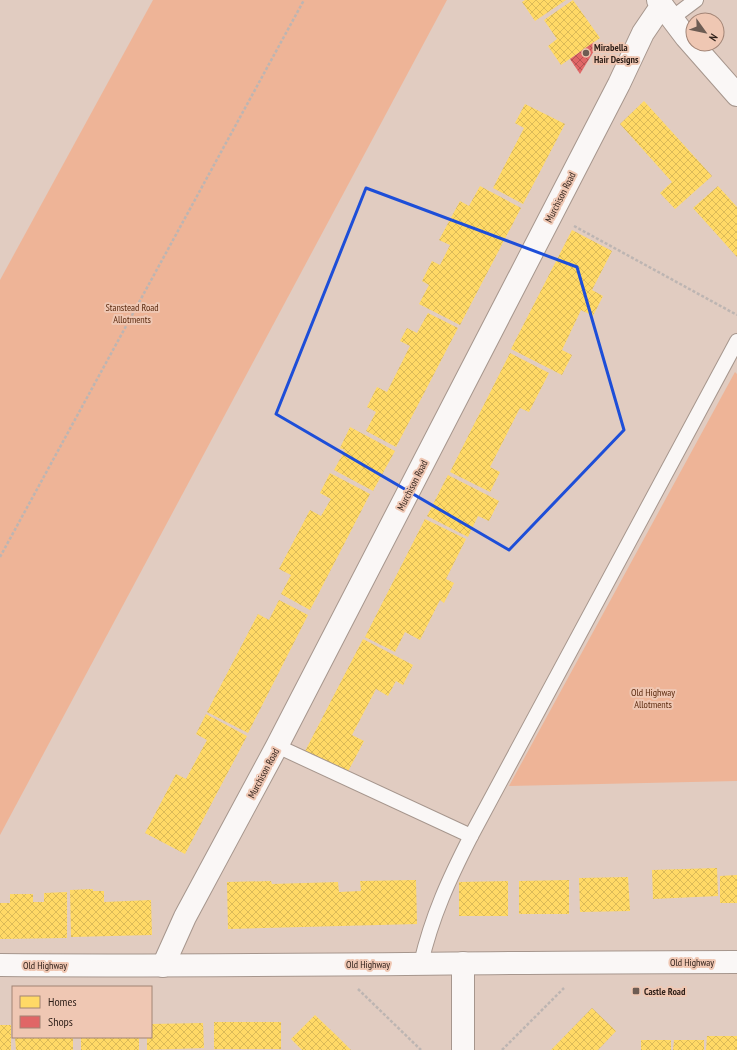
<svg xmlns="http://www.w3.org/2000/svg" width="737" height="1050" viewBox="0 0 737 1050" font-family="'PT Sans Narrow',sans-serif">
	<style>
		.garden { fill: #eeb497 }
		.homes { fill: url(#homes-cross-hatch) }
		.shops { fill: url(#shops-cross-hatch) }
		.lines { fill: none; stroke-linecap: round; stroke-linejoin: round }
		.lane-casing { stroke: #a6968d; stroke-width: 16 }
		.street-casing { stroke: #a6968d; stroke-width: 24 }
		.secondary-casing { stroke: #a6968d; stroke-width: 24 }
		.path { stroke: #bdb5b2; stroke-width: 2.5; stroke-dasharray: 3 2; stroke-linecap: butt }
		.lane { stroke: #faf7f6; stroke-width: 14 }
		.street { stroke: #faf7f6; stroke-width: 22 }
		.secondary { stroke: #faf7f6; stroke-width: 22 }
		.marked { fill: none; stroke: #1d4ed8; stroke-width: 3; stroke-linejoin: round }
		.poi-dot { fill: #6d5c53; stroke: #efc7b3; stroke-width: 1.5 }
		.labels { text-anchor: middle; stroke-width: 4; stroke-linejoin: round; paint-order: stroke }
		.poi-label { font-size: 10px; font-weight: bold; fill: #2e1f18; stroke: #efc7b3; text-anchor: start }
		.street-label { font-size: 10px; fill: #2e1f18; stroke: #efc7b3 }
		.park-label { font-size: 10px; fill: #5c2c11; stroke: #efc7b3 }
	</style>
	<defs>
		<pattern id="homes-cross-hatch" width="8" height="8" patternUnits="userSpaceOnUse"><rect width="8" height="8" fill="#ffd966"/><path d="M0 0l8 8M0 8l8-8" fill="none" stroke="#dbba58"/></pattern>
		<pattern id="shops-cross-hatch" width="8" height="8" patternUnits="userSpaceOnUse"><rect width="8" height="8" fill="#e06666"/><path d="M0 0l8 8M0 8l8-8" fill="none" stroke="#b65353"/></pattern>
	</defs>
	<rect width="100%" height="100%" fill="#e1ccc1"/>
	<g class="garden">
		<polygon points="153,0 447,0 0,835 0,280"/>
		<polygon points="735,372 737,374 737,781 509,786"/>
	</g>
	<g class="homes">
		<polygon points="525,0 566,0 535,21 522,2"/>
		<polygon points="573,0 600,38 561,65 548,46 557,39 544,20"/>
		<polygon points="644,101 712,176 675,209 660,193 672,182 620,124"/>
		<polygon points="525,104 565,124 523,204 493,188 524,128 515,123"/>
		<polygon points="480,186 521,208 460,325 419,304 429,285 422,281 432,261 440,265 450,245 439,240 460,201 469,206"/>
		<polygon points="718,186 737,207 737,257 693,208"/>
		<polygon points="572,230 612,251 592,290 603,296 593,316 581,310 562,350 572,355 562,375 511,349"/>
		<polygon points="428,313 458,328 396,447 366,431 376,412 367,407 377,387 387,392 410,346 400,341 407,328 417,333"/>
		<polygon points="510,353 549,373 529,412 520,408 490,467 500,472 490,492 450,472"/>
		<polygon points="350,427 395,451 373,491 334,470 345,450 340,448"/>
		<polygon points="330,473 370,494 310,610 281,594 291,575 279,569 310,510 321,516 331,499 320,493"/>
		<polygon points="448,475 499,501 489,521 478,516 468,537 427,516"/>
		<polygon points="425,519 466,539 446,579 454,583 444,603 440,600 420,640 405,632 395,652 365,637"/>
		<polygon points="279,600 308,615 248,733 207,712 258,614 269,620"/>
		<polygon points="363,639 413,665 403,685 396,681 388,696 376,689 352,735 364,741 343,781 301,759"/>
		<polygon points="206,714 247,736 185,854 145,833 176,774 186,779 207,740 196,734"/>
		<polygon points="717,868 718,896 653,899 652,870"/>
		<polygon points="737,875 737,903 720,903 720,876"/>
		<polygon points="628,877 630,911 580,912 579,878"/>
		<polygon points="416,880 417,924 228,929 227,882 271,881 272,884 338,882 339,892 361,891 360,881"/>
		<polygon points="569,880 569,914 519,914 519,881"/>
		<polygon points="508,881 508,916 459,916 459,882"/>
		<polygon points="93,889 93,891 104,891 104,902 151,900 152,935 71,937 70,890"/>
		<polygon points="67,892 67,938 0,939 0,903 10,903 10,894 33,894 33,902 44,902 44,893"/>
		<polygon points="592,1008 616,1031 598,1050 551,1050"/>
		<polygon points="315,1015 336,1035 351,1050 302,1050 291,1039"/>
		<rect x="214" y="1022" width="67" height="27"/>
		<polygon points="203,1023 204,1048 147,1050 147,1037 151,1037 151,1024"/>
		<rect x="0" y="1025" width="11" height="25"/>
		<polygon points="707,1036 737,1036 737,1050 706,1050"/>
		<polygon points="15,1037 73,1037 73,1050 16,1050"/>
		<rect x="81" y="1037" width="58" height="13"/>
		<rect x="641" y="1040" width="30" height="10"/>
		<polygon points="674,1040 704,1040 704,1050 673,1050"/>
	</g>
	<polygon class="shops" points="594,42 597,46 580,74 570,59"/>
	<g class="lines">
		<g class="lane-casing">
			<g id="lane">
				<polyline points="672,18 696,0"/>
				<polyline points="277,746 471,836"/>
				<path d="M 421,963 C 432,916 449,879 471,836 L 737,341"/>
			</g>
		</g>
		<g class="street-casing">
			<g id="street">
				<path d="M 0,965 C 246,967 491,962 737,962"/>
				<polyline points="163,966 185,917 277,746 619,84 643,33 662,5"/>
				<polyline points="463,1050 463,963"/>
			</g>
		</g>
		<g class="secondary-casing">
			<polyline id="secondary" points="658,0 686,37 737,95"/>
		</g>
		<g class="path">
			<polyline points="574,226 737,315"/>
			<polyline points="0,557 304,0"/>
			<polyline points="358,989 421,1050"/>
			<polyline points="502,1050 564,988"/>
		</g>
		<use href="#lane" class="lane"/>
		<use href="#street" class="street"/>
		<use href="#secondary" class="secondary"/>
	</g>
	<path class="marked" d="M 366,188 L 577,267 L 624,430 L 509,550 L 276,414 Z"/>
	<g class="poi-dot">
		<circle cx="586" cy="53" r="4"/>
		<rect x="632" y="987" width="8" height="8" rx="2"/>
	</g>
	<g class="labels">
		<g class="poi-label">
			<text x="594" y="51">Mirabella<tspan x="594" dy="12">Hair Designs</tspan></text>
			<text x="644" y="995">Castle Road</text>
		</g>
		<g class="street-label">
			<text transform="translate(560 197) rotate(-63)" y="4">Murchison Road</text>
			<text transform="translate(412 485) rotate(-63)" y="4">Murchison Road</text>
			<text transform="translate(263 773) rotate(-62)" y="4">Murchison Road</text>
			<text x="692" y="966">Old Highway</text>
			<text x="368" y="968">Old Highway</text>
			<text x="45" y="969">Old Highway</text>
		</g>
		<g class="park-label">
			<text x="132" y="311">Stanstead Road<tspan x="132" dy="12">Allotments</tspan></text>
			<text x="653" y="696">Old Highway<tspan x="653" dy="12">Allotments</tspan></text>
		</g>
	</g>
	<rect x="12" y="986" width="140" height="52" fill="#efc7b3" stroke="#a28475"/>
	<rect x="20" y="996" width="20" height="12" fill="#ffd966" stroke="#a28475"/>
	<text x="48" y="1006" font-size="12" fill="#2e1f18">Homes</text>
	<rect x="20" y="1016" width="20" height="12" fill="#e06666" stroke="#a28475"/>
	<text x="48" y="1026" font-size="12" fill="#2e1f18">Shops</text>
	<g transform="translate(705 32) rotate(123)"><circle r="19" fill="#efc7b3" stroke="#a28475"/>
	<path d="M0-3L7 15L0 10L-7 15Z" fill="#6d5c53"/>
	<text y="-6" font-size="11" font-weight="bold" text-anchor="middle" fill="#2e1f18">N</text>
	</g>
</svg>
